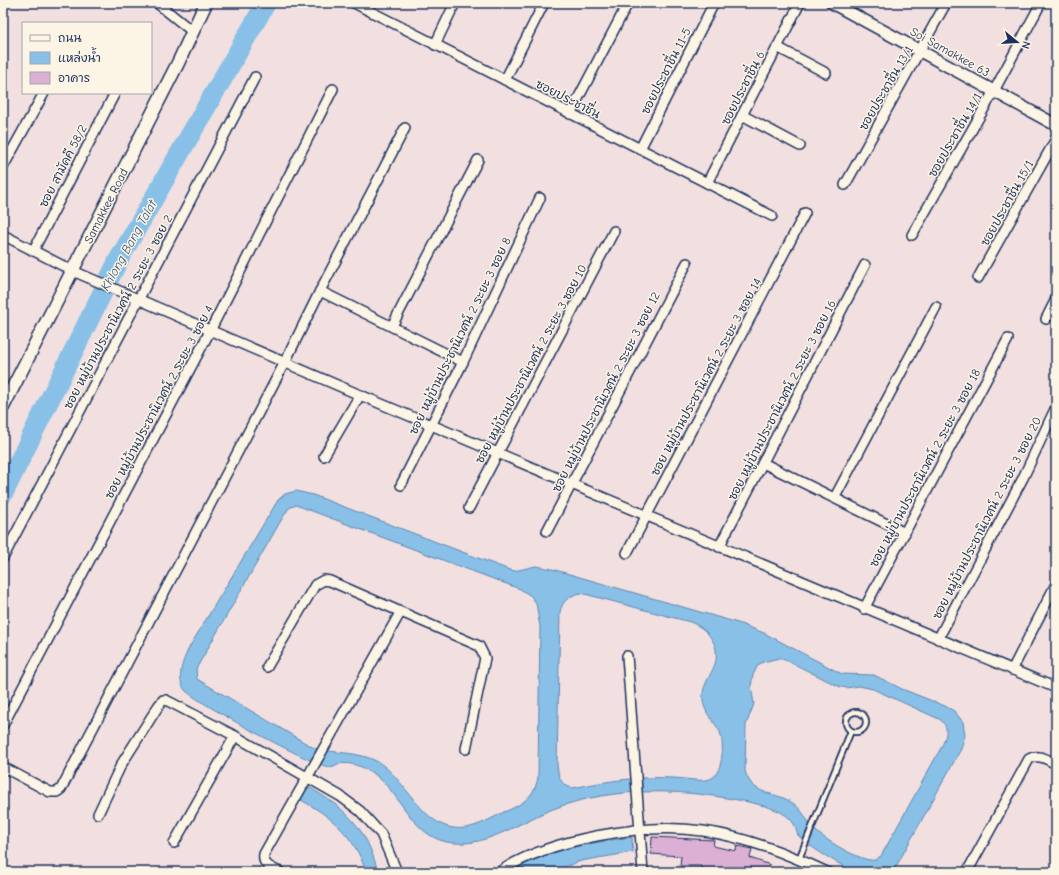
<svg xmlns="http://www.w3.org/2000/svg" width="1059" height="875" viewBox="0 0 1059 875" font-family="'Comic Neue','Playpen Sans Thai',sans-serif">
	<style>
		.water { fill: #89c0e7; stroke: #5d86b0; fill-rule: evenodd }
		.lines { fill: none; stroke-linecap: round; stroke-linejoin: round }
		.river { stroke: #89c0e7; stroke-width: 20 }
		.building { fill: #dcb0d4; stroke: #1b2f5e }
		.service-casing { stroke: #1b2f5e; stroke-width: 8 }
		.minor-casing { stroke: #1b2f5e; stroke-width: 12 }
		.tertiary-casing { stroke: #1b2f5e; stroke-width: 14 }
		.secondary-casing { stroke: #1b2f5e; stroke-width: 15 }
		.service { stroke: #fcf5e5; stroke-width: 4.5 }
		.minor { stroke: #fcf5e5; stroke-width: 9 }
		.tertiary { stroke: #fcf5e5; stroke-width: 11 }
		.secondary { stroke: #fcf5e5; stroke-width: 12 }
		.labels { text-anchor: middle; stroke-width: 3; stroke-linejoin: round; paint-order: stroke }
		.street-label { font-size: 12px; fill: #1b2f5e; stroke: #fcf5e5 }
		.water-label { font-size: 13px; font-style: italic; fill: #365380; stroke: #fcf5e5 }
	</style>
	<rect width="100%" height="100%" fill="#f2e0e0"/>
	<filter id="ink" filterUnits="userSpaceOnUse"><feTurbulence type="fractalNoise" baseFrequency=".025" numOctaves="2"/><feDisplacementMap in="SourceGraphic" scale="8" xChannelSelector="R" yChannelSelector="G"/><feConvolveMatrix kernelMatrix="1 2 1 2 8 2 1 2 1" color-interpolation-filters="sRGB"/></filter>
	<g filter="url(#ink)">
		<g class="water">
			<path d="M 296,491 L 313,495 L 507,569 L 514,571 L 536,566 L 552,569 L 738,623 L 764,633 L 842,674 L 874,675 L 902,689 L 945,706 L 954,711 L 963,722 L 965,735 L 961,749 L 893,872 C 881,872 865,875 855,871 C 844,868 804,844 798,835 C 796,832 796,827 794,824 C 787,811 765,806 753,803 C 687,789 616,785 553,809 C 521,821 489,846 454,843 C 409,840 401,786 366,769 C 357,765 348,762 338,764 C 335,765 333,767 330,767 C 317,768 194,701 185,690 C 175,677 184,658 190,646 L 278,500 L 285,494 ZM 296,505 L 520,589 L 531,596 L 536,603 L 540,627 L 538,777 C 535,797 521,805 504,812 C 494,817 484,823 474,826 C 426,841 411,782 378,762 C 359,751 335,754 314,748 L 197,679 L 196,669 L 283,517 L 289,508 ZM 581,593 L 690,622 C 707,628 721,645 715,664 C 710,678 701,686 703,701 C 705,714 713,720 719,730 C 725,741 723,772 712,778 C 705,783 683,778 673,778 C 640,776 606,781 573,788 C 560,786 558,775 557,764 L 560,612 C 562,601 570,595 581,593 ZM 779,658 L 790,662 L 838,686 L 846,688 L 859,686 L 873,689 L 939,719 C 950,726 946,736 942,746 L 881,856 L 875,860 C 863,863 821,838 813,828 C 806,820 803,810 794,804 C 776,790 753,798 745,771 L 746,725 L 754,704 L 751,686 L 753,675 L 758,665 L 763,662 Z"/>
			<path d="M 307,786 C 346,809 366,826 378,872 L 366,872 C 355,836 331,816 299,799 Z"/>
			<path d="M 632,837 L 633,852 L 581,861 L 550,872 L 511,872 C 549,849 589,843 632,837 Z"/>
		</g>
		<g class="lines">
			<polyline class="river" points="3,494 119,259 266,3"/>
		</g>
		<polygon class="building" points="652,837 714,840 713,846 736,851 737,846 752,849 750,858 770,865 767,872 701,872 701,866 680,866 681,856 651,854"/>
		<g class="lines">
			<g class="service-casing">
				<g id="service">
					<circle cx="856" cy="722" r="10"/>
					<polyline points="799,859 851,731"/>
				</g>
			</g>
			<g class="minor-casing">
				<g id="minor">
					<polyline points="157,3 193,32"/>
					<polyline points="354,3 772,216"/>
					<polyline points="435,45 455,3"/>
					<polyline points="777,47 826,73"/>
					<polyline points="505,80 544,3"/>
					<polyline points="570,114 628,3"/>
					<polyline points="742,115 800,146"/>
					<polyline points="640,149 714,3"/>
					<polyline points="3,167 44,93"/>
					<polyline points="707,183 800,3"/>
					<polyline points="845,185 946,3"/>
					<polyline points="3,235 73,271 360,395 1056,688"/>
					<polyline points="912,235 994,91 1041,3"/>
					<polyline points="33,251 115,93"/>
					<polyline points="978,278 1056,139"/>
					<polyline points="320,291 463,362"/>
					<polyline points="1046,319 1056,299"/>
					<polyline points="392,326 478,160"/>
					<polyline points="324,456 360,395"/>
					<polyline points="763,463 905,533"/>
					<polyline points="401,485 463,362 540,198"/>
					<polyline points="835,497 936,307"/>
					<polyline points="469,508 614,231"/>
					<polyline points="547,531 687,263"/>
					<polyline points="719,547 865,265"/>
					<polyline points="627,553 805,213"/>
					<polyline points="3,558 255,77"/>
					<polyline points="864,609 1008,339"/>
					<polyline points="938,639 1023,478 1056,407"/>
					<polyline points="627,656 643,872"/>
					<polyline points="267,667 315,585 324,580 330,581 479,646 485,658 466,749"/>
					<polyline points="1012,670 1056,584"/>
					<polyline points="3,725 210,331 333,89"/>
					<polyline points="3,767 50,792 57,792 61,789 285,362 320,291 405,128"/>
					<polyline points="98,814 121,765 159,705 163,700 166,700 235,736 340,796 360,811 381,834 397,872"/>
					<polyline points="174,843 235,736"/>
					<path d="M 280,872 C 271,868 262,865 264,854 L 400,613"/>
					<path d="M 499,872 C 549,839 644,822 703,831 C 746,837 788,854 827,872"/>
					<path d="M 967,872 L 1029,759 C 1038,753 1048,760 1056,764"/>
				</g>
			</g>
			<g class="tertiary-casing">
				<polyline id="tertiary" points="832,3 1056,125"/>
			</g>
			<g class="secondary-casing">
				<polyline id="secondary" points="3,407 178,63 206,3"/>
			</g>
			<use href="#service" class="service"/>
			<use href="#minor" class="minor"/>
			<use href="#tertiary" class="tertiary"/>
			<use href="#secondary" class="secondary"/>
		</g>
	</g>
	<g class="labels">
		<g class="street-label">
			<text transform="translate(950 52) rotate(29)" y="4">Soi Samakkee 63</text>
			<text transform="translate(666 71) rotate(-63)" y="4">ซอยประชาชื่น 11-5</text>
			<text transform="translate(743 88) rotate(-63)" y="4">ซอยประชาชื่น 6</text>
			<text transform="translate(886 88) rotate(-60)" y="4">ซอยประชาชื่น 13/1</text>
			<text transform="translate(568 99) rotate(27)" y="4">ซอยประชาชื่น</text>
			<text transform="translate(955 135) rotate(-60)" y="4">ซอยประชาชื่น 14/1</text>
			<text transform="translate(63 166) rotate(-63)" y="4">ซอย สามัคคี 58/2</text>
			<text transform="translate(1007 203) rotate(-61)" y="4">ซอยประชาชื่น 15/1</text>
			<text transform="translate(106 206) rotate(-63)" y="4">Samakkee Road</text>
			<text transform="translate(118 312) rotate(-62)" y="4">ซอย หมู่บ้านประชานิเวศน์ 2 ระยะ 3 ซอย 2</text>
			<text transform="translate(460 336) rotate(-64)" y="4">ซอย หมู่บ้านประชานิเวศน์ 2 ระยะ 3 ซอย 8</text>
			<text transform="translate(531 364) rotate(-62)" y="4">ซอย หมู่บ้านประชานิเวศน์ 2 ระยะ 3 ซอย 10</text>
			<text transform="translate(706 377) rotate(-62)" y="4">ซอย หมู่บ้านประชานิเวศน์ 2 ระยะ 3 ซอย 14</text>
			<text transform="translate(606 392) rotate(-63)" y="4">ซอย หมู่บ้านประชานิเวศน์ 2 ระยะ 3 ซอย 12</text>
			<text transform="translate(782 400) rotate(-63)" y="4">ซอย หมู่บ้านประชานิเวศน์ 2 ระยะ 3 ซอย 16</text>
			<text transform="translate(159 402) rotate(-62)" y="4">ซอย หมู่บ้านประชานิเวศน์ 2 ระยะ 3 ซอย 4</text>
			<text transform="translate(925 468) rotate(-62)" y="4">ซอย หมู่บ้านประชานิเวศน์ 2 ระยะ 3 ซอย 18</text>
			<text transform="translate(987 518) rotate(-63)" y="4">ซอย หมู่บ้านประชานิเวศน์ 2 ระยะ 3 ซอย 20</text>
		</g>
		<g class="water-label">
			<text transform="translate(128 245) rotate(-61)" y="5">Khlong Bang Talat</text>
		</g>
	</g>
	<rect width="1059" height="875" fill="none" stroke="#fcf5e5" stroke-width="16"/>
	<rect x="8" y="8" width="1043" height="859" fill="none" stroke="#1b2f5e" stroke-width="1.5" filter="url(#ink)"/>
	<rect x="22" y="22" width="130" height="72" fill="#fcf5e5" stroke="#a2a6af"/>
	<rect x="30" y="35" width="20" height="6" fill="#fcf5e5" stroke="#a2a6af"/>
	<text x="58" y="42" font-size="12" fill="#1b2f5e">ถนน</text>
	<rect x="30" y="52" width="20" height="12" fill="#89c0e7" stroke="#a2a6af"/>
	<text x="58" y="62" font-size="12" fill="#1b2f5e">แหล่งน้ำ</text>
	<rect x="30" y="72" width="20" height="12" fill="#dcb0d4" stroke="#a2a6af"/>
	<text x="58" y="82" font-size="12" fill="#1b2f5e">อาคาร</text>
	<g transform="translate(1017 42) rotate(108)" stroke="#fcf5e5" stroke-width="3" paint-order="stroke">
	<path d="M0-3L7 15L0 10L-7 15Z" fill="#1b2f5e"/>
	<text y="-6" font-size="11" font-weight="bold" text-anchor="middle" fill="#1b2f5e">N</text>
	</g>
</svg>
